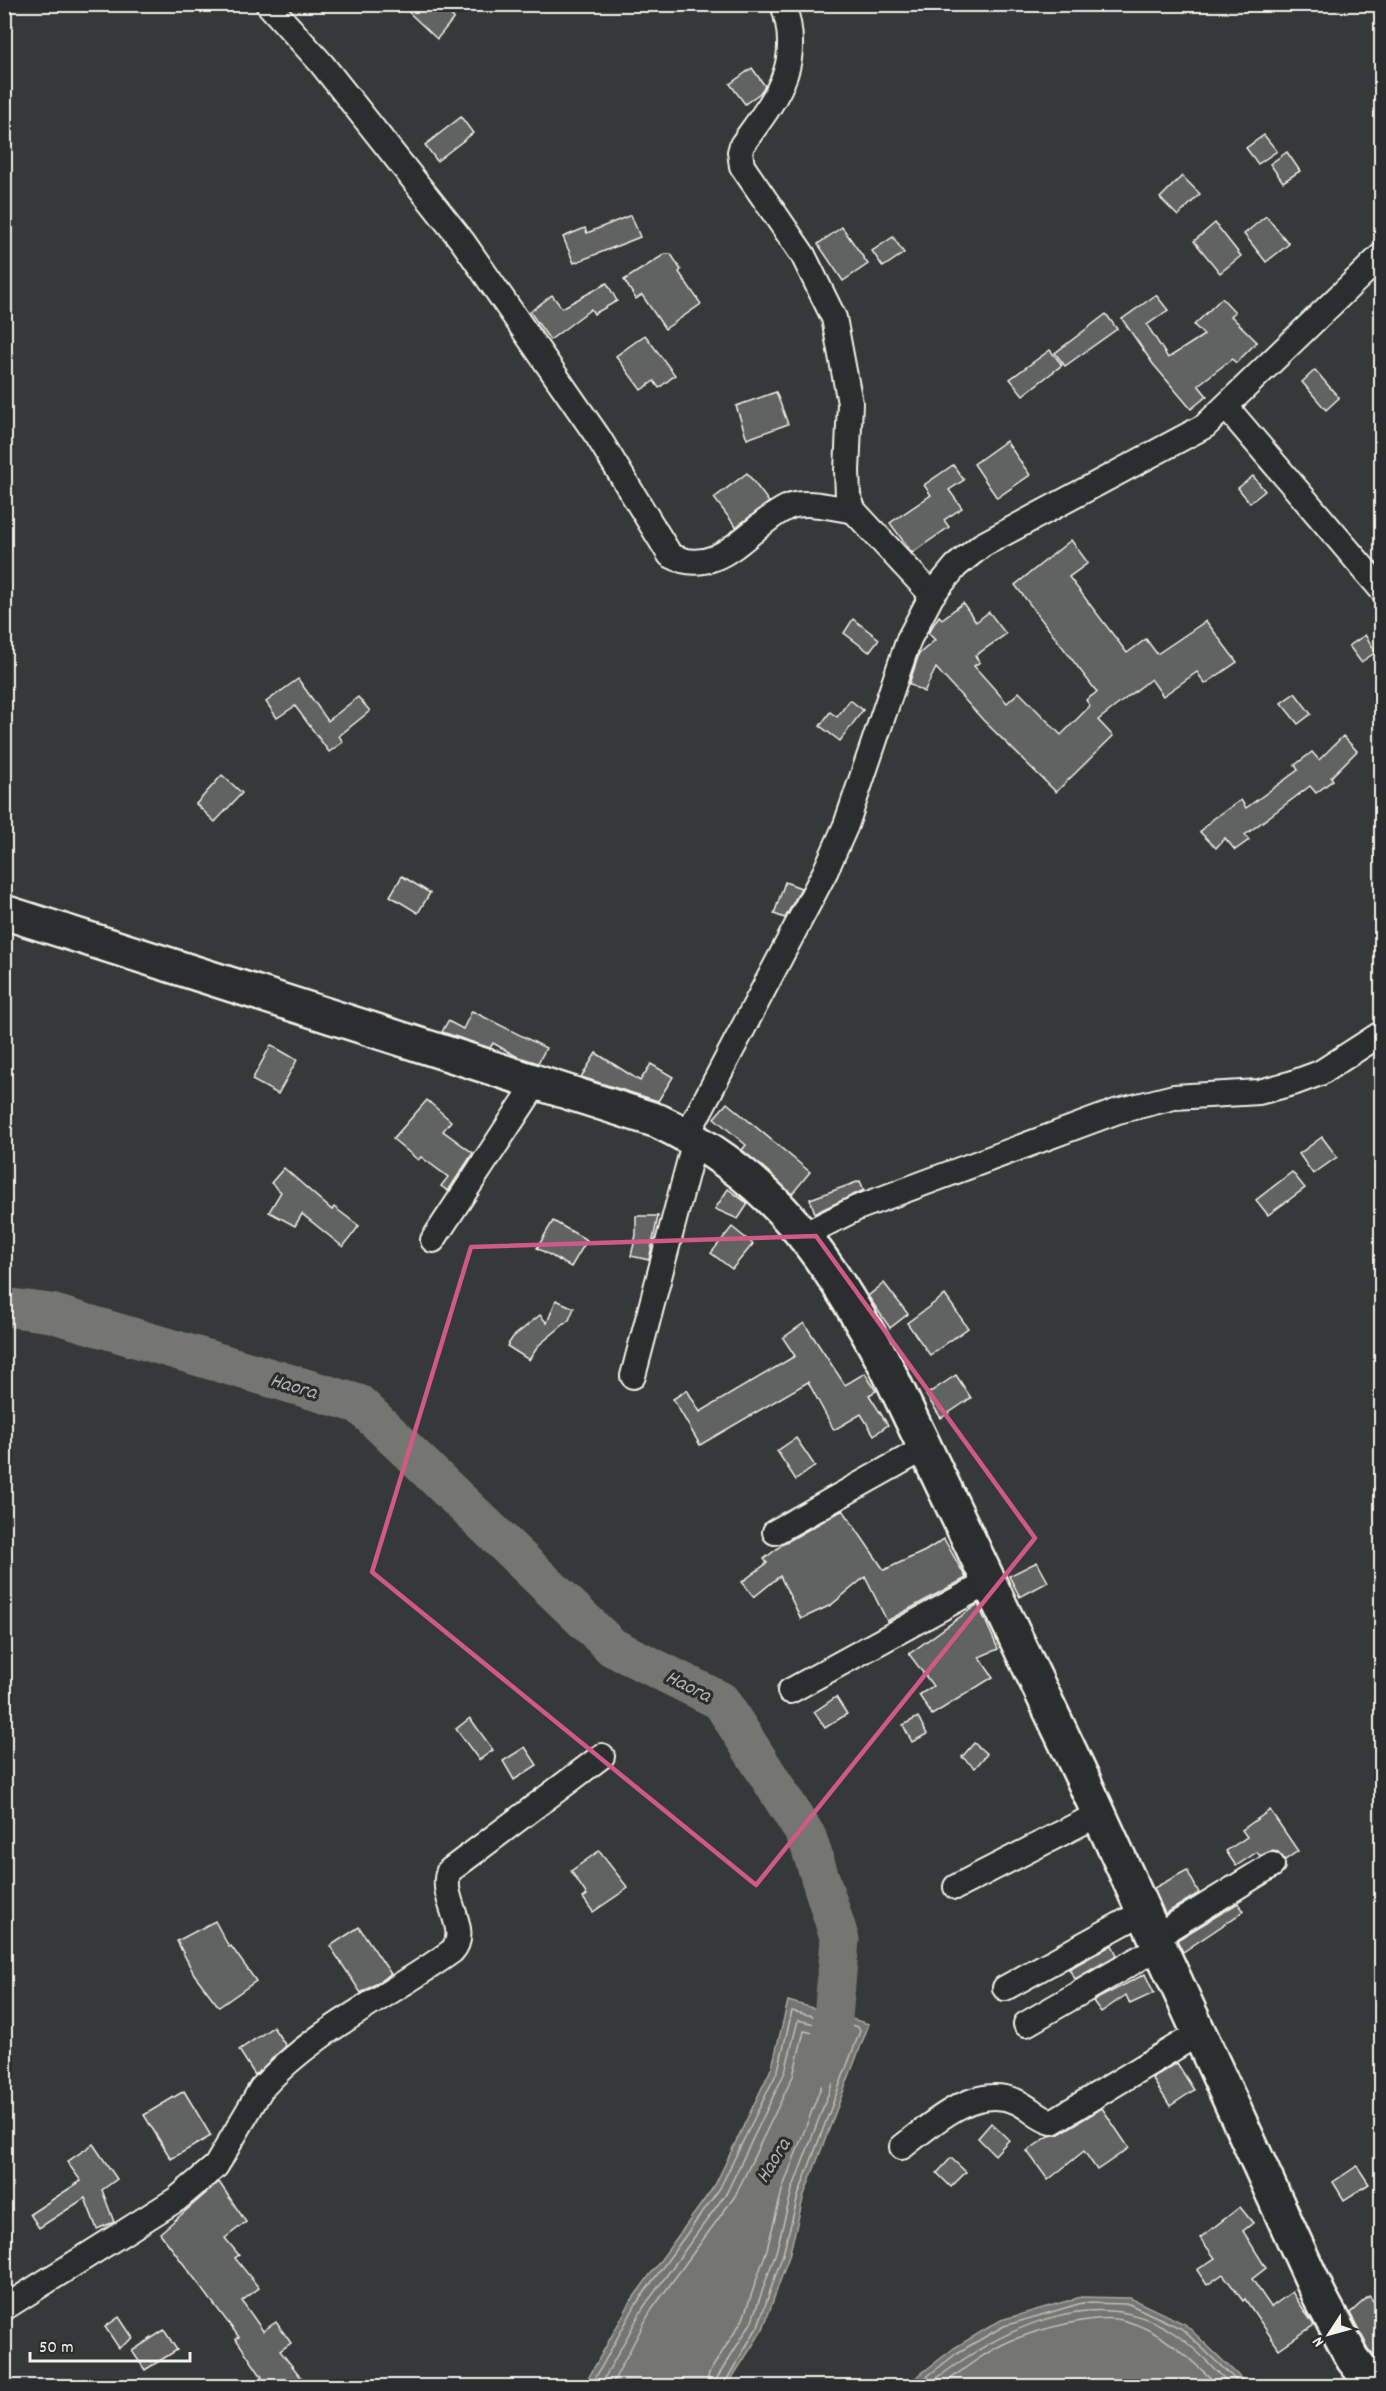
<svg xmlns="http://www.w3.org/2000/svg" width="1386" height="2391" viewBox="0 0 1386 2391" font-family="Dekko,sans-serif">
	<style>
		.water { fill: #757572; stroke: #a8a7a1; stroke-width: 1.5 }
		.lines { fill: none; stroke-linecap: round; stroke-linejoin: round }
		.shore { stroke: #c1bfb9; stroke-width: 1.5 }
		.river { stroke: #757572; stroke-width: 39 }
		.building { fill: #616362; stroke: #f4f1e8; stroke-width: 1.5 }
		.street-casing { stroke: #f4f1e8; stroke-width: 28 }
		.secondary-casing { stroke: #f4f1e8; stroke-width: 38 }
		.street { stroke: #2a2d2e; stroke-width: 24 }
		.secondary { stroke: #2a2d2e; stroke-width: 33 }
		.marked { fill: none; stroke: #d15985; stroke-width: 4.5; stroke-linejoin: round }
		.labels { text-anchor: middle; stroke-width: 6; stroke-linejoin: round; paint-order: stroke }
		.water-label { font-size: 21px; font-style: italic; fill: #b4b3ad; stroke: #2a2d2e }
	</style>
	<rect width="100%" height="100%" fill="#363939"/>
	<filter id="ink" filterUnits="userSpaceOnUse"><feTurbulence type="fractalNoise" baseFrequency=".0167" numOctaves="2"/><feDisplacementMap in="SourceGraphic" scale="12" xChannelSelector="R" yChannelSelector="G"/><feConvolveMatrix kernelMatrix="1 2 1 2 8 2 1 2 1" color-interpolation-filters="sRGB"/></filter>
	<g filter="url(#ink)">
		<g class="water">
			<polygon points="788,2001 869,2024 804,2195 789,2256 763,2329 727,2386 584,2386 631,2301 715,2185 772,2067"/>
			<polygon points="1081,2297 1130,2298 1185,2324 1249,2386 905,2386 954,2348 1001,2320"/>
		</g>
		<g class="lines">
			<g class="shore">
				<polyline points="591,2386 636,2304 720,2188 778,2070 792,2011 858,2027 860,2031 799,2193 783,2254 758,2326 723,2386"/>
				<polyline points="600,2386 643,2308 727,2192 785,2072 798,2020 848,2032 850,2036 792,2190 776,2252 751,2323 717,2378 715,2386"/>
				<polyline points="611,2386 650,2312 735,2196 793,2076 804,2031 836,2038 838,2042 783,2187 767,2249 743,2319 709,2373 706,2386"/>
				<polyline points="915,2386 957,2353 1004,2326 1082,2303 1129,2304 1182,2329 1242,2386"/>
				<path d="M 927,2386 C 995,2332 1096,2277 1178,2336 C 1198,2350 1215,2370 1232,2386"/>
				<path d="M 941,2386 C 963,2370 985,2352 1010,2341 C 1037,2330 1099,2312 1126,2321 C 1164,2332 1191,2360 1219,2386"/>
			</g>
			<polyline class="river" points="4,1307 51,1313 359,1404 612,1647 721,1701 807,1837 840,1940 830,2051 823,2066"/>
		</g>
		<g class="building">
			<polygon points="400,4 438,4 454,18 437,39"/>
			<polygon points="752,68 765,86 760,93 745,104 730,84"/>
			<polygon points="461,117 473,133 437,161 425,145"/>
			<polygon points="1264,135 1277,151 1258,164 1246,148"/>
			<polygon points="1287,152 1300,171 1283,182 1270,164"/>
			<polygon points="1182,176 1200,194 1178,216 1160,198"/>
			<polygon points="631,215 640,237 574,263 563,237 585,228 587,233"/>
			<polygon points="1266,216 1289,244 1266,262 1244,234"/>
			<polygon points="1215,223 1241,256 1220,273 1194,241"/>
			<polygon points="842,227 868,264 843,281 818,244"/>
			<polygon points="893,237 904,253 883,267 872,251"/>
			<polygon points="665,254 671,254 681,270 679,272 701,304 665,329 642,295 636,299 624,280"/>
			<polygon points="607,283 617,301 594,314 591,309 550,340 530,312 552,295 562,308"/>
			<polygon points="1156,295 1168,310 1147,325 1168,358 1204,335 1194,325 1222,298 1235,312 1231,316 1257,342 1236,363 1232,359 1198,385 1207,396 1191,409 1153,364 1122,319"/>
			<polygon points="1106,314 1117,329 1065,366 1055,353"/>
			<polygon points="645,335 675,375 659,388 654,381 641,390 616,356"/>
			<polygon points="1050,350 1062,365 1023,395 1010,379"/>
			<polygon points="1315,370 1339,398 1326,410 1302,382"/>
			<polygon points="776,392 788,424 747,439 736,406"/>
			<polygon points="1006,441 1030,475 997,498 974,464"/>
			<polygon points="953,465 964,480 949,490 962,508 944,520 949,527 912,553 890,523 931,495 924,485"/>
			<polygon points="747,473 769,502 736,527 714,498"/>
			<polygon points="1253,476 1265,491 1250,503 1238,488"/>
			<polygon points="1071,540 1088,563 1069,577 1127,653 1146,639 1157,654 1206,621 1237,662 1205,684 1197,672 1163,696 1151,679 1098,720 1113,736 1056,792 983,720 936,668 924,692 909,684 919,654 935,640 928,633 939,616 942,619 963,603 976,622 989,612 1006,634 975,656 980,662 974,666 1007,703 1019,692 1061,735 1090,706 1086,700 1097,692 1015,585"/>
			<polygon points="853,619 879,639 869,652 844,633"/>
			<polygon points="1365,635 1376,652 1361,662 1349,646"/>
			<polygon points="298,679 328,721 358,697 370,711 339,736 343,742 329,752 295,706 277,718 266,702"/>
			<polygon points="1295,693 1311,714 1298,724 1281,703"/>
			<polygon points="850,700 863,710 840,741 820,726 830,712 837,717"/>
			<polygon points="1343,736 1357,751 1331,777 1333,780 1316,793 1310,786 1245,835 1249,840 1235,850 1225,838 1216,848 1200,832 1213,819 1241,800 1246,808 1298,770 1295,765 1312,752 1319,760"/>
			<polygon points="222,775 242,793 215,822 196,804"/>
			<polygon points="402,876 430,893 418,913 390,896"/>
			<polygon points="785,882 801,888 785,918 774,914"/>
			<polygon points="472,1011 546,1048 538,1063 516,1056 493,1043 490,1048 442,1032 448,1021 463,1029"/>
			<polygon points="271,1045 297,1060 278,1094 252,1080"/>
			<polygon points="596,1053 640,1081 651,1064 673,1077 658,1101 581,1077"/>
			<polygon points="427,1100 451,1121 443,1131 473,1153 448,1191 441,1186 448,1177 421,1157 418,1160 393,1139"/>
			<polygon points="727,1103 810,1172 792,1194 742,1150 746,1145 714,1118"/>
			<polygon points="1322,1137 1337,1157 1313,1174 1299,1154"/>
			<polygon points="284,1168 332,1210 334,1207 359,1226 343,1247 302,1214 295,1226 269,1212 281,1192 271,1183"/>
			<polygon points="1292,1172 1305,1188 1268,1215 1256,1200"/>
			<polygon points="860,1181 864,1190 815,1213 810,1199"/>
			<polygon points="728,1189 748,1204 738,1219 715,1209"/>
			<polygon points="636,1216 658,1216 649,1260 631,1256 636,1235"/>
			<polygon points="553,1221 587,1240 571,1267 537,1248"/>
			<polygon points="732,1227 753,1244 732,1269 711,1253"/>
			<polygon points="884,1283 908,1314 890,1328 868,1296"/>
			<polygon points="945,1295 968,1328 930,1355 907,1323"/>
			<polygon points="556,1300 574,1308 569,1320 539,1345 529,1360 507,1346 513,1337 540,1315 547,1323"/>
			<polygon points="804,1323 845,1385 865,1373 876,1391 869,1395 888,1425 874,1435 861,1414 834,1430 808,1382 700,1445 673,1399 687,1390 700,1412 795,1356 783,1338"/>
			<polygon points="956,1375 971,1398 941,1418 926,1395"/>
			<polygon points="796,1438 815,1466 796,1480 777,1451"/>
			<polygon points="843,1510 884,1570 925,1551 944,1539 966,1578 887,1621 865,1577 831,1605 801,1619 780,1576 754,1597 742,1582 767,1563 764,1559 783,1544"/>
			<polygon points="1037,1562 1048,1582 1020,1597 1009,1576"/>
			<polygon points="978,1604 998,1649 979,1657 993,1677 932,1715 919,1695 933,1686 909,1654"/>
			<polygon points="836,1697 847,1714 825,1728 814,1712"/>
			<polygon points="918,1717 927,1734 912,1742 903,1725"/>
			<polygon points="470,1718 493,1750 479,1760 456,1729"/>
			<polygon points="974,1743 987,1754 975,1768 962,1757"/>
			<polygon points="525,1747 537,1765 514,1780 503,1761"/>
			<polygon points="1270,1810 1298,1851 1285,1860 1278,1852 1271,1851 1260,1856 1257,1852 1236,1866 1226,1851 1247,1837 1242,1830"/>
			<polygon points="599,1851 628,1888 593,1912 583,1898 587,1895 571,1871"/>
			<polygon points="1187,1870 1199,1893 1165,1914 1154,1888"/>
			<polygon points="1238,1903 1244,1911 1183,1952 1177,1940"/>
			<polygon points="215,1921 229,1947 231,1946 256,1981 219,2007 194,1974 177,1941"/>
			<polygon points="359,1927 391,1974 361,1993 330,1946"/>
			<polygon points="1112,1945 1117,1955 1075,1979 1069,1969"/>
			<polygon points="1145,1974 1154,1993 1130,2004 1126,1995 1101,2012 1093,2001"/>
			<polygon points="273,2027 286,2046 255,2075 239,2050"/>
			<polygon points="1177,2063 1194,2090 1170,2106 1152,2078"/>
			<polygon points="184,2091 211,2136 171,2159 144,2115"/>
			<polygon points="1102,2108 1129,2148 1097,2170 1084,2151 1048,2180 1027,2151 1049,2136 1059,2134"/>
			<polygon points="991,2123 1009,2140 995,2155 978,2138"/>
			<polygon points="93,2144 117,2179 102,2190 114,2222 97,2229 85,2198 39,2228 30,2214 81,2181 67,2162"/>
			<polygon points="951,2158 966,2172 951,2187 937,2173"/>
			<polygon points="1357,2166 1369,2184 1344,2200 1333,2182"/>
			<polygon points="219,2182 246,2222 225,2238 239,2255 235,2258 259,2288 242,2301 263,2331 276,2322 291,2343 280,2351 308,2386 249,2386 262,2377 236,2339 239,2337 160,2233"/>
			<polygon points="1240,2207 1253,2223 1243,2231 1266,2268 1252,2279 1271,2307 1292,2292 1314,2325 1279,2349 1245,2299 1243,2301 1223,2274 1207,2285 1197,2270 1215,2258 1200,2238"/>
			<polygon points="1369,2296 1382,2311 1382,2365 1369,2349 1350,2313"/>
			<polygon points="119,2317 133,2338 119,2348 105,2327"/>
			<polygon points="164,2330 177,2350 145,2370 132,2351"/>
		</g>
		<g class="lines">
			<g class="street-casing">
				<g id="street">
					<path d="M 268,4 L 321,63 L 463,242 L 598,437 L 670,555 C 718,581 749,526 786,508 C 805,499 834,508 854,511"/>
					<path d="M 783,4 C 804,66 776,97 742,145 L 740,152 L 742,166 L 803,255 L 834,318 L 850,403 L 847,471 L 848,496 L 854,511 L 932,595"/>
					<polyline points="1227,408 1382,590"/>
					<polyline points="687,1135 825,872 846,825 909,639 932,595 956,566 982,545 1205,426 1382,255"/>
					<polyline points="805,1234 857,1208 1118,1111 1174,1097 1259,1092 1293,1083 1320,1073 1382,1033"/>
					<polyline points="433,1240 537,1082"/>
					<polyline points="633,1376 695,1140"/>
					<polyline points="775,1532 925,1448"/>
					<polyline points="790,1691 989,1582"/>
					<polyline points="956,1887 1099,1814"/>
					<polyline points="1155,1937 1272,1865"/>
					<polyline points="1005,1988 1143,1912"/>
					<polyline points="1026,2024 1159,1947"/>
					<path d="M 902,2147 C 932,2124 974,2084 1015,2101 C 1029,2106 1038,2119 1052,2122 L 1199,2033"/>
					<path d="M 4,2308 L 177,2199 L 216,2166 L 261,2089 C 313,2030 389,1997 452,1951 C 472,1930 438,1897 449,1871 L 602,1756"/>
				</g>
			</g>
			<g class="secondary-casing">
				<path id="secondary" d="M 4,912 L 658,1121 C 774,1176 827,1257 886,1366 L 1083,1779 L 1319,2295 L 1353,2359 L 1374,2386"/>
			</g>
			<use href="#street" class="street"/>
			<use href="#secondary" class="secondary"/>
		</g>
	</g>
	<path class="marked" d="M 816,1236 L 1035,1538 L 756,1885 L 372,1572 L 471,1247 Z"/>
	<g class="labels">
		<g class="water-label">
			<text transform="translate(294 1385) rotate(17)" y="7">Haora</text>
			<text transform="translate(689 1685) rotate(27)" y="7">Haora</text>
			<text transform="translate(772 2160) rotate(-59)" y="7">Haora</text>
		</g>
	</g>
	<rect width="1386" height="2391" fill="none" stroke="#2a2d2e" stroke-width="24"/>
	<rect x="12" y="12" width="1362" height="2367" fill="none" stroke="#f4f1e8" stroke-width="2" filter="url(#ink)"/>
	<g transform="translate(1329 2334) rotate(234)" stroke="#2a2d2e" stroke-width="4.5" paint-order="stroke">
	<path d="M0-4.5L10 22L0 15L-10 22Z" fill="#f4f1e8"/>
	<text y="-9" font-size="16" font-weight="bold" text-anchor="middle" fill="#f4f1e8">N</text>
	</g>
	<path d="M30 2352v9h160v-9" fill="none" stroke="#f4f1e8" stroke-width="3"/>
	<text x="39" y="2352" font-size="18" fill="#f4f1e8" stroke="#2a2d2e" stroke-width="4.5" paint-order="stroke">50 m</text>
</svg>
